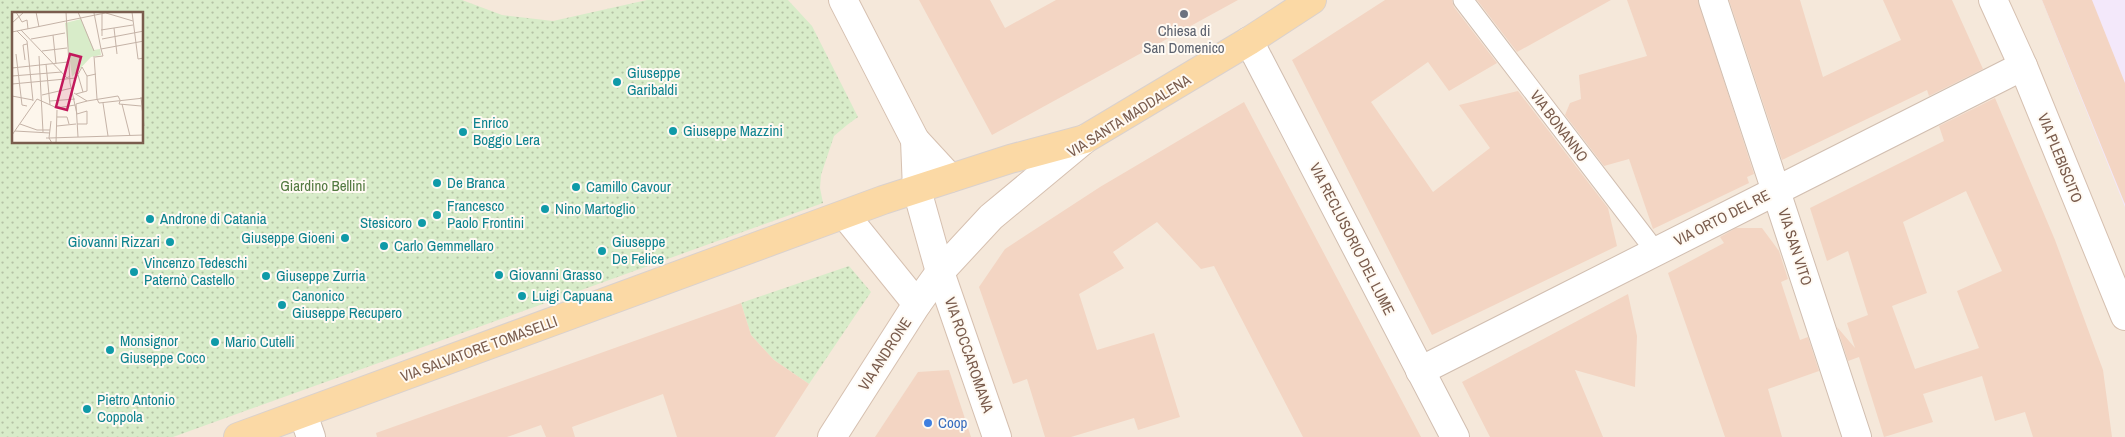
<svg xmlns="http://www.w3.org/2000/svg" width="2125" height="437" viewBox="0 0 2125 437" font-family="'Archivo Narrow',sans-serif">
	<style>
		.residential { fill: #f5e8da; fill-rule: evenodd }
		.education { fill: #f3e8fa }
		.park { fill: url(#park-dots); fill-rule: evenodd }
		.building { fill: #f3d5c3; fill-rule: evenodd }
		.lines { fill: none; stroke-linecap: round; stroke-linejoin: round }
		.lane-casing { stroke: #d1beb0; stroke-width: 21 }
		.street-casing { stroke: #d1beb0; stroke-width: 30 }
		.secondary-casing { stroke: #d6c0b0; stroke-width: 30 }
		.primary-casing { stroke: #dad1cd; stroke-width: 30 }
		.lane { stroke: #fff; stroke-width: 19 }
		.street { stroke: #fff; stroke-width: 28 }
		.secondary { stroke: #fff; stroke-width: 28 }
		.primary { stroke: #fbd9a5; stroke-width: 28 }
		.worship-dot { fill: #6b7280; stroke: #fffaf3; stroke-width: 2 }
		.culture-dot { fill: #0f9aa8; stroke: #fffaf3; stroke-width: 2 }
		.shop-dot { fill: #3f7fe0; stroke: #fffaf3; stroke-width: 2 }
		.labels { text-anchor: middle; stroke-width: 4; stroke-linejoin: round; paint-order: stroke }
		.worship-label { font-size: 15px; fill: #5b616d; stroke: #fffaf3 }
		.culture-label { font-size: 15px; fill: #0d838f; stroke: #fffaf3; text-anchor: start }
		.street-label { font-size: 15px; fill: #7a5c4d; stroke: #fffaf3 }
		.park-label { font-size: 15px; fill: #537a41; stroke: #fffaf3 }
		.shop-label { font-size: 15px; fill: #366cbe; stroke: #fffaf3; text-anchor: start }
		.inset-road { fill: none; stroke: #c5b3a7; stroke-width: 1 }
		.view { fill: #c2185b; fill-opacity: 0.15; stroke: #c2185b; stroke-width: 2.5 }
		.inset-edge { fill: none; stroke: #7a5c4d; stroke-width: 2.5 }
	</style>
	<defs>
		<pattern id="park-dots" width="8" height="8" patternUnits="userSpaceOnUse" patternTransform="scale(1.25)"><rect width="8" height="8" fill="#d8ecc9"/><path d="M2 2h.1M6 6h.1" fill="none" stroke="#b4c2a5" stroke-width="1.8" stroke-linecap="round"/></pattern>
	</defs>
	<rect width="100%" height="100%" fill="#fdf6ec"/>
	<path class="residential" d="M 0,0 L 2125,0 L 2125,437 L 0,437 ZM 14,14 L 142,14 L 142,142 L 14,142 Z"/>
	<polygon class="education" points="2042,0 2125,0 2125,207 2076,85"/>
	<g class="park">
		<path d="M 0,0 L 462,0 L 502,15 L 553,21 L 647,0 L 788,0 L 812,26 L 858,117 L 847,125 L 834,136 L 821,175 L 820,188 L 823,203 L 173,437 L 0,437 ZM 14,14 L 142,14 L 142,142 L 14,142 Z"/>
		<polygon points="849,266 871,292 809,384 774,360 751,335 741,303"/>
	</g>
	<g class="building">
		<polygon points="919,0 990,0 1005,28 1056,0 1238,0 992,135"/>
		<polygon points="1385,0 1452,0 1454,7 1497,63 1449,91 1428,62 1371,102 1433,192 1490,148 1459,105 1518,91 1608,208 1617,246 1432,335 1292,60"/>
		<polygon points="1477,0 1611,0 1517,52"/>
		<polygon points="1627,0 1698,0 1754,174 1747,177 1749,183 1653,229 1629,159 1604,166 1565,115 1570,103 1581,99 1579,75 1647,56"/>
		<polygon points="1729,0 1800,0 1823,77 1901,40 1883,0 1952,0 1983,69 1929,96 1927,90 1782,160"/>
		<polygon points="2042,0 2092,0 2125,83 2125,204"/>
		<path d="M 1995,98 L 2055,240 L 2103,370 L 2112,437 L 2033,437 L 2025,412 L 1995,421 L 1982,376 L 1923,394 L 1933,422 L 1884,437 L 1859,357 L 1848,361 L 1837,327 L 1855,348 L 1847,323 L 1868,315 L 1848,251 L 1827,261 L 1810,208 L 1944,141 L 1939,126 ZM 1966,191 L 2002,271 L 1957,291 L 1979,348 L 1915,369 L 1892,306 L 1927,293 L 1903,222 Z"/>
		<polygon points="1244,102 1421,437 1303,437 1214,266 1201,269 1157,222 1113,252 1124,268 1079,294 1097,350 1154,333 1180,417 1138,430 1134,418 1071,437 1045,437 1027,379 1013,384 979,287 1005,249 1100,187"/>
		<polygon points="1736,228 1762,228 1779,251 1788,279 1781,282 1800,340 1808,337 1819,371 1768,389 1782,437 1725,437 1668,273 1724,243 1720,237"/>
		<polygon points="1628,294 1637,336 1635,387 1575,370 1603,437 1490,437 1462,382"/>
		<polygon points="741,303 751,335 774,360 809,384 775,437 677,437 663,394 572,427 575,437 546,437 541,425 507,437 377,437 376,433"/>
		<polygon points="949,370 971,437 875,437 918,372"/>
	</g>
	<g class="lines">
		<g class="lane-casing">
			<polyline id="lane" points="1463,0 1656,252"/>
		</g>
		<g class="street-casing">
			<g id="street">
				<polyline points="1713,0 1857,437"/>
				<polyline points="1249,41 1455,437"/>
				<polyline points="1420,371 2023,66"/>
				<polyline points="303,414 311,437"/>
			</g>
		</g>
		<g class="secondary-casing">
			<g id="secondary">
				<polyline points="843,0 915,140 917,190 940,272 997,437"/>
				<polyline points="1993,0 2023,66 2125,316"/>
				<polyline points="915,140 950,178"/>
				<polyline points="845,215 917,304"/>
				<polyline points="832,437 917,304 940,272 991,217 1085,139"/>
			</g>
		</g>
		<g class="primary-casing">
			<polyline id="primary" points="238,437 883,200 1010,159 1085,139 1249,41 1312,0"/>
		</g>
		<use href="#lane" class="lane"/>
		<use href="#street" class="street"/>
		<use href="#secondary" class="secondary"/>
		<use href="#primary" class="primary"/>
	</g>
	<circle class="worship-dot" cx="1184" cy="14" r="5"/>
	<g class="culture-dot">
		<circle cx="617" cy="82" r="5"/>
		<circle cx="673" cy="131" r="5"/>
		<circle cx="463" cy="132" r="5"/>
		<circle cx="437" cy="183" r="5"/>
		<circle cx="576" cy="187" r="5"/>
		<circle cx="545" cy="209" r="5"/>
		<circle cx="437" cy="215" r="5"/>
		<circle cx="150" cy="219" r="5"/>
		<circle cx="422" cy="223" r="5"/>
		<circle cx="345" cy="238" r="5"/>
		<circle cx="170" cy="242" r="5"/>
		<circle cx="384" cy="246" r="5"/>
		<circle cx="602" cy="251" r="5"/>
		<circle cx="134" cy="272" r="5"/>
		<circle cx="499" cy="275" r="5"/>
		<circle cx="266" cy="276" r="5"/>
		<circle cx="522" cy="296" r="5"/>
		<circle cx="282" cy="305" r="5"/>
		<circle cx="215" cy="342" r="5"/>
		<circle cx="110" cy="350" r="5"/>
		<circle cx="87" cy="409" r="5"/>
	</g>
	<circle class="shop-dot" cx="928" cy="423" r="5"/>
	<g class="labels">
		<g class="worship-label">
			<text x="1184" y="36">Chiesa di<tspan x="1184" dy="17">San Domenico</tspan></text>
		</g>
		<g class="culture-label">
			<text x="627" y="78">Giuseppe<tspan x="627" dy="17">Garibaldi</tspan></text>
			<text x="473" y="128">Enrico<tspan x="473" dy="17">Boggio Lera</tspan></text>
			<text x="683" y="136">Giuseppe Mazzini</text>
			<text x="447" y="188">De Branca</text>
			<text x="586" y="192">Camillo Cavour</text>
			<text x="447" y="211">Francesco<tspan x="447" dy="17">Paolo Frontini</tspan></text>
			<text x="555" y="214">Nino Martoglio</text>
			<text x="160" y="224">Androne di Catania</text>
			<text x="412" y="228" text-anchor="end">Stesicoro</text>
			<text x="335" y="243" text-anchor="end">Giuseppe Gioeni</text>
			<text x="160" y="247" text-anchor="end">Giovanni Rizzari</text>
			<text x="612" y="247">Giuseppe<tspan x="612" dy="17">De Felice</tspan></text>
			<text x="394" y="251">Carlo Gemmellaro</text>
			<text x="144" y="268">Vincenzo Tedeschi<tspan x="144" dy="17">Paternò Castello</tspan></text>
			<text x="509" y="280">Giovanni Grasso</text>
			<text x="276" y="281">Giuseppe Zurria</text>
			<text x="292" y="301">Canonico<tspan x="292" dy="17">Giuseppe Recupero</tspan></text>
			<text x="532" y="301">Luigi Capuana</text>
			<text x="120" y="346">Monsignor<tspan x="120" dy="17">Giuseppe Coco</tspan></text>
			<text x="225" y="347">Mario Cutelli</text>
			<text x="97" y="405">Pietro Antonio<tspan x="97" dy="17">Coppola</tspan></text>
		</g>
		<g class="street-label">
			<text transform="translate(1129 116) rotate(-32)" y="5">VIA SANTA MADDALENA</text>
			<text transform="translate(1559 126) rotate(53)" y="5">VIA BONANNO</text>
			<text transform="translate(2060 158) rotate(68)" y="5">VIA PLEBISCITO</text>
			<text transform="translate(1722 218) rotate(-27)" y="5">VIA ORTO DEL RE</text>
			<text transform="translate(1352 239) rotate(63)" y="5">VIA RECLUSORIO DEL LUME</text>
			<text transform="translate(1795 247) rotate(72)" y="5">VIA SAN VITO</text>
			<text transform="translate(479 349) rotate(-20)" y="5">VIA SALVATORE TOMASELLI</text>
			<text transform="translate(885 354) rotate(-57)" y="5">VIA ANDRONE</text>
			<text transform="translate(969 355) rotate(71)" y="5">VIA ROCCAROMANA</text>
		</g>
		<g class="park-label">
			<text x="323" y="191">Giardino Bellini</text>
		</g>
		<g class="shop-label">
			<text x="938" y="428">Coop</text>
		</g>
	</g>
	<g transform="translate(12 12)">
		<rect width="131" height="131" fill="#fdf6ec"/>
		<path d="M 69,7 L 82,38 L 88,37 L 89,43 L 79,45 L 60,65 L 53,11 Z" fill="#d8ecc9"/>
		<path class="inset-road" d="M 4,0 L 10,10 L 15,8 L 16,17M 24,0 L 27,15M 54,0 L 58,71 L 65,102M 66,0 L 82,39M 120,0 L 126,47 L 132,46M 82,1 L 89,37 L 132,29M 94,1 L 121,9M 90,2 L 90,24M 0,11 L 12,0M 102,16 L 105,42M 9,18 L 55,66 L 58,64M 89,18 L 121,13M 5,19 L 15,29 L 21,89M 0,20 L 98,0M 41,23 L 44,52M 19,27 L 53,21M 90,27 L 132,19M 30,39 L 55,36M 4,42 L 10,93 L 15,94M 27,44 L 31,120M 82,44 L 85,87M 83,45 L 91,44 L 89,37M 13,48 L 11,33 L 15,32M 34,52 L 38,93M 0,56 L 56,50M 66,63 L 71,80M 0,64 L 50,60M 0,72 L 64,66 L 70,55 L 75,64 L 84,62M 62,81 L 75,89 L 106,84 L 108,88M 64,82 L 75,79 L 75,64M 30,83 L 60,76M 0,84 L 21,88M 129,85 L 132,114M 85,87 L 87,91 L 132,86M 38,89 L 63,87M 108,89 L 107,92 L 129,94M 91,91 L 96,124M 110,92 L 118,124M 65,102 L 75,99 L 75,112 L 65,112M 45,105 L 55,105 L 57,112M 8,112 L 25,118 L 38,118M 45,114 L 64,112M 3,119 L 38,121M 0,123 L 25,87 L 45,96 L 63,93M 66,125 L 64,92 L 75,89M 34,126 L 37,126 L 39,109M 40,131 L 37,126 L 132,123M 44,131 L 45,98"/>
		<path class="view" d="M 58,42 L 69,45 L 55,98 L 44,95 Z"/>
		<rect width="131" height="131" class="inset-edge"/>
	</g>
</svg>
